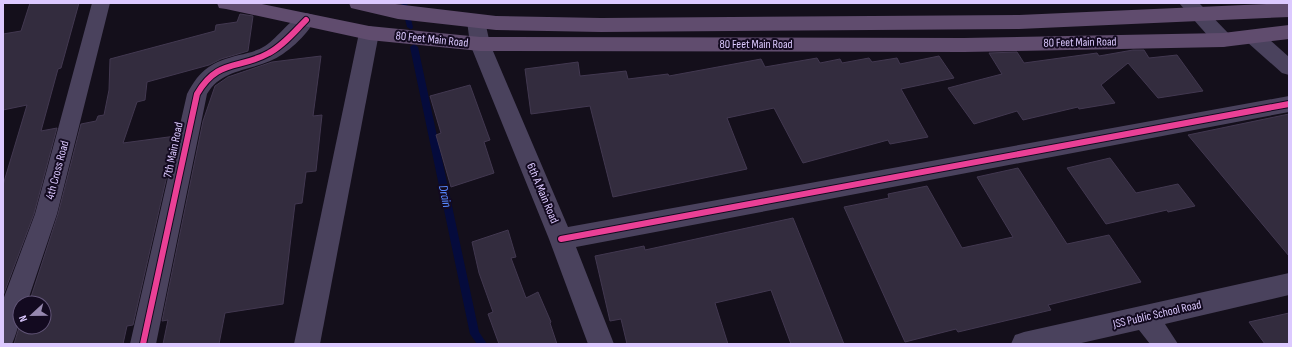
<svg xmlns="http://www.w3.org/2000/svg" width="1292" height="347" viewBox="0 0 1292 347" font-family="'Sofia Sans Condensed',sans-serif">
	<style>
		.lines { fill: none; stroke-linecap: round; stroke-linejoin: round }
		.stream { fill: #050b3c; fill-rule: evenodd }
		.building { fill: #332c3e; stroke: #423850 }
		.minor { fill: #4a425d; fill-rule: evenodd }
		.major { fill: #604c6e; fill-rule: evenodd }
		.cycleway-casing { stroke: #130a20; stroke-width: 8 }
		.cycleway { stroke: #ea4096; stroke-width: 6 }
		.labels { text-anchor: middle; stroke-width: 4; stroke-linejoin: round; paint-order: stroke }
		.street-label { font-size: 12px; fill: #dcc9ff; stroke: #130a20 }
		.water-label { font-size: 13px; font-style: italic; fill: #5788ff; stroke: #130a20 }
	</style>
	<rect width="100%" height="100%" fill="#140f1b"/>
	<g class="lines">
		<g class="stream">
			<polygon points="401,3 407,3 413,27 412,29 410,29 407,27"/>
			<polygon points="414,44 418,47 479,332 487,344 477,344 470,334 410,47"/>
		</g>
	</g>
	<g class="building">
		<polygon points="30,3 79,3 61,68 58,69 41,131 57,128 34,214 3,296 3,185 27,105 3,110 3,34 21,31"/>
		<polygon points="240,14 253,16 248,51 221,59 209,65 147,82 145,100 137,102 123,143 176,136 133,325 127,326 123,344 14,344 20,324 20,327 44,327 44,303 29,303 58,214 81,124 96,121 98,116 104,115 109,90 110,59 215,31 216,25 237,22"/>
		<polygon points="1133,50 1144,50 1149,58 1177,55 1203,91 1158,98 1128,63 1101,85 1115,103 1079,109 1078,107 1023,120 1017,111 974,124 948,88 1002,74 989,53 1017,52 1024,63 1097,53 1099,56"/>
		<polygon points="321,56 313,116 322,115 316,171 306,172 302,203 295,204 283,304 225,313 219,344 163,344 168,320 162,321 203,121 215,86 228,77 272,62"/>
		<polygon points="939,56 954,78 901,89 928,137 890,144 888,140 803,163 774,108 727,118 747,169 613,197 590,106 531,114 525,69 578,62 580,76 626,71 628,79 668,74 669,76 761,59 765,67 817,58 820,63 840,59 842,63 869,58 872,62 897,58 900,64"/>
		<polygon points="470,85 490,140 484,142 494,173 451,187 436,135 441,133 430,96"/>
		<polygon points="1289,114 1289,256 1188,135"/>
		<polygon points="1110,158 1136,193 1178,184 1195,206 1168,212 1167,210 1106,224 1067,168"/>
		<polygon points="1018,168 1067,244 1109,235 1141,282 1048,305 1051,310 958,332 956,329 905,342 844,207 889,198 888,194 927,186 962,248 1013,237 977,177"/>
		<polygon points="793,218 844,344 791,344 771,290 715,303 728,344 627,344 621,319 610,321 595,256 644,246 645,250"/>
		<polygon points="508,230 516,257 511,258 526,298 538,292 551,322 550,323 557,344 499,344 488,314 493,312 479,273 472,242"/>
		<polygon points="1289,313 1289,344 1265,344 1249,322"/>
	</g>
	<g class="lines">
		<g class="minor">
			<path d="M 92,3 L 110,3 L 57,214 L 27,303 L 20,303 C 20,319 19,328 12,344 L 3,344 L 3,300 L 35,214 Z"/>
			<polygon points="1179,3 1199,3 1230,35 1233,40 1230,45 1223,47 1216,45"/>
			<path d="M 306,13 L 313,15 L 315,20 C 306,36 287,54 270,61 C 247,71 221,70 207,94 L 156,344 L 130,344 L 187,94 C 200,69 212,62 239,55 C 248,53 257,51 265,46 C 279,37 290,18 306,13 Z"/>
			<polygon points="476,14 483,16 485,21 490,44 568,227 1289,96 1289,112 576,247 614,344 588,344 549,239 470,44 467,21 469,16"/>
			<polygon points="369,26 376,28 379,33 320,344 294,344 359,33 362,28"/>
			<polygon points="1254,30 1261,32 1289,57 1289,75 1282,73 1247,42 1244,37 1247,32"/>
			<polygon points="1289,273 1289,295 1165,324 1178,344 1150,344 1139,330 1077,344 1011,344 1015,335 1024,332"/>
		</g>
		<g class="major">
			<polygon points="217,3 257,3 369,26 480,37 964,38 1223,33 1289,25 1289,39 1223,47 964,52 480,51 369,40 226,9 219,8"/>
			<polygon points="349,3 387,3 496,16 601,18 1019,15 1289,3 1289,17 1019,29 601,32 496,30 398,19 351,8"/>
		</g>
		<g class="cycleway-casing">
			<g id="cycleway">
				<polyline points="561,239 1289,104"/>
				<path d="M 143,344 L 197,94 C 218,58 239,70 269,53 C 284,45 295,31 306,20"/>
			</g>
		</g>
		<use href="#cycleway" class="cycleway"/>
	</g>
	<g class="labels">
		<g class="street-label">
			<text transform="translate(432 39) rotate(6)" y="4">80 Feet Main Road</text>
			<text transform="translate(1080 42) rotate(-1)" y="4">80 Feet Main Road</text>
			<text x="756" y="48">80 Feet Main Road</text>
			<text transform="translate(173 150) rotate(-78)" y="4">7th Main Road</text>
			<text transform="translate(57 170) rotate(-75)" y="4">4th Cross Road</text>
			<text transform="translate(543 193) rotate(67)" y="4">6th A Main Road</text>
			<text transform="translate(1157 314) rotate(-13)" y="4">JSS Public School Road</text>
		</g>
		<g class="water-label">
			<text transform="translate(446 196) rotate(78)" y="5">Drain</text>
		</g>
	</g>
	<rect width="1292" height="347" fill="none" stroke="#dcc9ff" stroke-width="8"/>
	<g transform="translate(32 315) rotate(248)"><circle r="19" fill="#130a20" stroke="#635679"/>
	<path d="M0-3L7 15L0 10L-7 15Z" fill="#9688af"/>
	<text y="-6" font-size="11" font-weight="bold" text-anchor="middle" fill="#dcc9ff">N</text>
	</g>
</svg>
